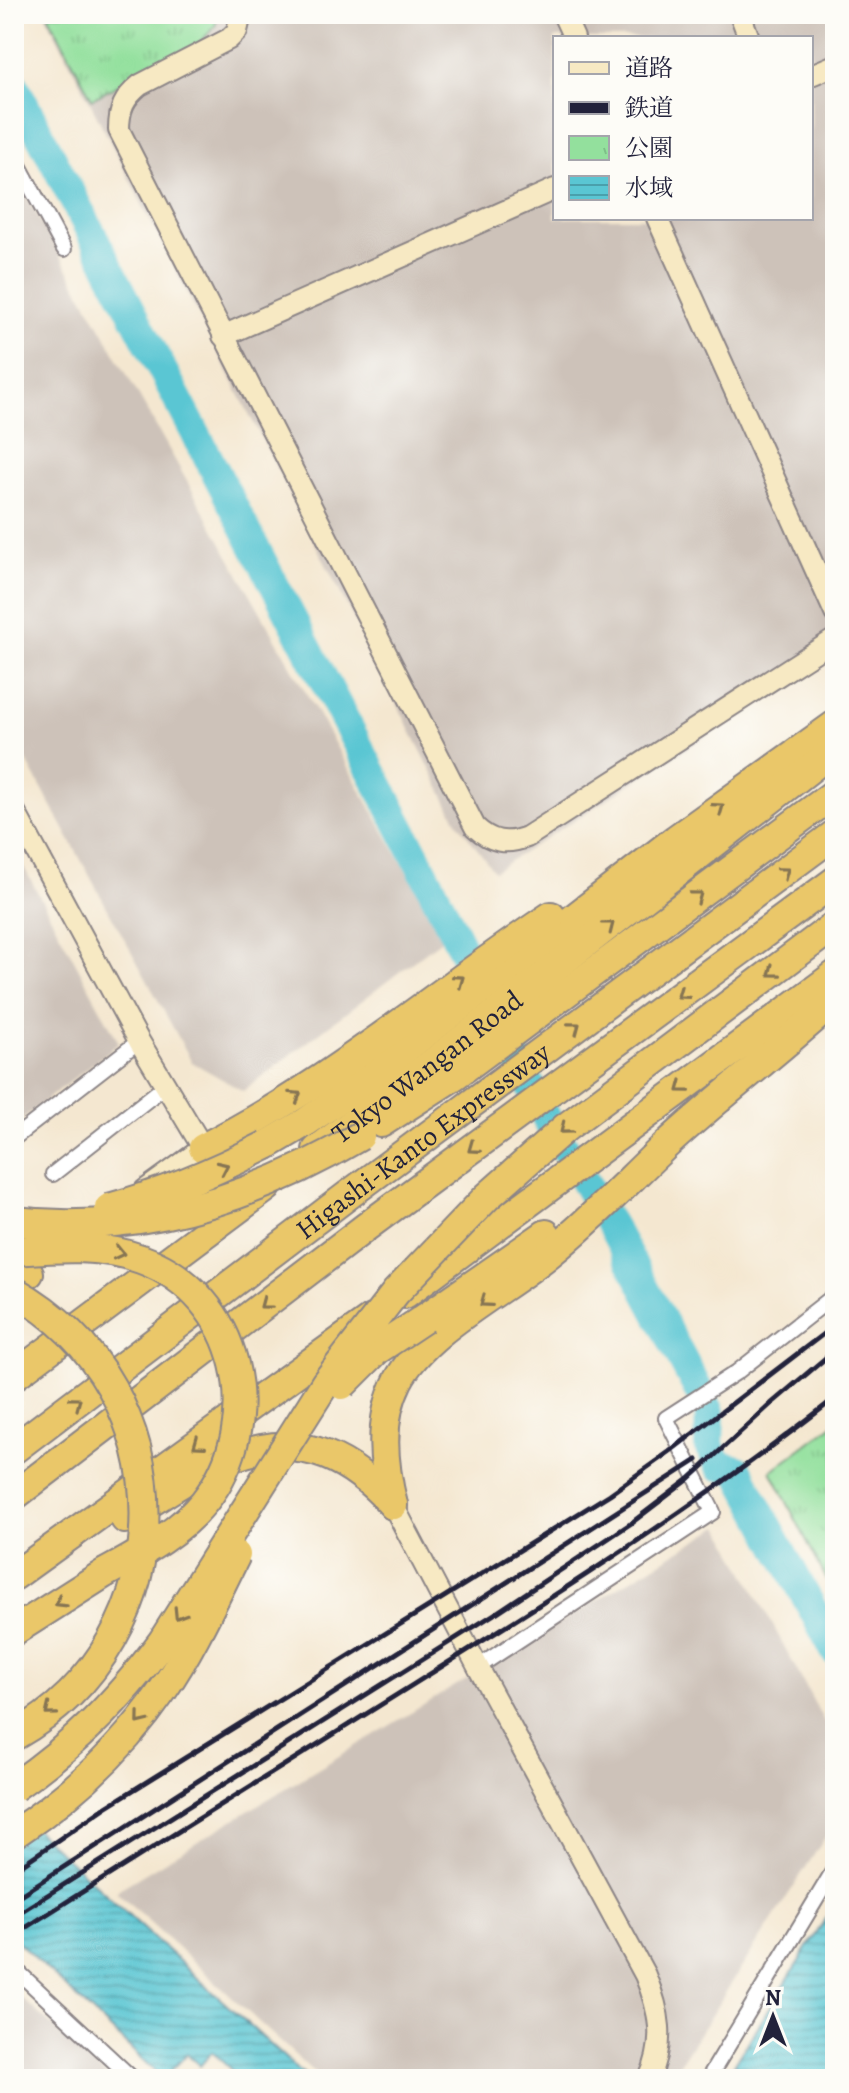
<svg xmlns="http://www.w3.org/2000/svg" width="849" height="2093" viewBox="0 0 849 2093" font-family="Alegreya,'Noto Serif JP',serif">
	<style>
		.industrial { fill: #cdc2b9; fill-rule: evenodd }
		.park { fill: url(#park-tufts); stroke: #5a816c; stroke-width: 2 }
		.water { fill: url(#water-rules); stroke: #3e7487; stroke-width: 2 }
		.lines { fill: none; stroke-linecap: round; stroke-linejoin: round }
		.river { stroke: #5ac6d3; stroke-width: 30 }
		.street-casing { stroke: #8b8486; stroke-width: 18 }
		.secondary-casing { stroke: #8b8486; stroke-width: 24 }
		.highway-casing { stroke: #8b8486; stroke-width: 32 }
		.street { stroke: #fff; stroke-width: 14 }
		.secondary { stroke: #f7e9c3; stroke-width: 20 }
		.highway { stroke: #eac769; stroke-width: 28 }
		.rail { stroke: #22223b; stroke-width: 5 }
		.highway-bridge-casing { stroke: #8b8486; stroke-width: 32; stroke-linecap: butt }
		.highway-bridge { stroke: #eac769; stroke-width: 28 }
		.oneway { stroke: #867452 }
		.labels { text-anchor: middle; stroke-width: 8; stroke-linejoin: round; paint-order: stroke }
		.street-label { font-size: 28px; fill: #22223b; stroke: #fdfcf7 }
	</style>
	<defs>
		<pattern id="park-tufts" width="24" height="20" patternUnits="userSpaceOnUse" patternTransform="scale(2)"><rect width="24" height="20" fill="#93e09d"/><path d="M3 7l-1-3M5 7V3M7 7l1-3M15 17l-1-3M17 17v-4M19 17l1-3" fill="none" stroke="#7ec088"/></pattern>
		<pattern id="water-rules" width="6" height="5" patternUnits="userSpaceOnUse" patternTransform="scale(2)"><rect width="6" height="5" fill="#5ac6d3"/><path d="M0 2.5h6" fill="none" stroke="#4aa0ac"/></pattern>
	</defs>
	<rect width="100%" height="100%" fill="#fdfcf7"/>
	<filter id="ink" filterUnits="userSpaceOnUse"><feTurbulence type="fractalNoise" baseFrequency=".0125" numOctaves="2"/><feDisplacementMap in="SourceGraphic" scale="16" xChannelSelector="R" yChannelSelector="G"/><feConvolveMatrix kernelMatrix="1 2 1 2 8 2 1 2 1" color-interpolation-filters="sRGB"/></filter>
	<filter id="wash" filterUnits="userSpaceOnUse"><feTurbulence type="fractalNoise" baseFrequency=".006" numOctaves="4" result="noise"/><feDisplacementMap in="SourceGraphic" scale="32" xChannelSelector="R" yChannelSelector="G"/><feGaussianBlur stdDeviation="1.8" result="paint"/><feColorMatrix in="noise" values="0 0 0 0 0 0 0 0 0 0 0 0 0 0 0 0 0 1.4 0 .05"/><feComposite in="paint" operator="in"/></filter>
	<g filter="url(#wash)">
		<rect width="100%" height="100%" fill="#f4e7d0"/>
		<g class="industrial">
			<path d="M 45,14 L 835,14 L 835,654 L 494,871 L 458,823 ZM 555,38 L 811,38 L 811,218 L 555,218 Z"/>
			<polygon points="14,174 444,938 243,1091 192,1062 14,738"/>
			<polygon points="14,849 119,1043 14,1125"/>
			<polygon points="720,1526 835,1742 835,1822 670,2079 321,2079 116,1891"/>
			<polygon points="14,1991 110,2079 14,2079"/>
		</g>
		<g class="park">
			<polygon points="48,14 219,14 215,26 200,43 92,99"/>
			<polygon points="835,1423 835,1596 771,1471"/>
		</g>
		<g class="water">
			<polygon points="14,1810 308,2079 241,2079 212,2052 200,2066 187,2054 163,2079 14,1938"/>
			<polygon points="835,1904 835,2079 725,2079"/>
		</g>
		<g class="lines">
			<polyline class="river" points="14,85 425,874 547,1119 615,1232 710,1412 709,1446 720,1466 738,1470 835,1651"/>
		</g>
	</g>
	<g filter="url(#ink)">
		<g class="lines">
			<g class="street-casing">
				<g id="street">
					<polyline points="14,156 64,249"/>
					<polyline points="14,1138 139,1041"/>
					<polyline points="53,1174 165,1086"/>
					<polyline points="478,1667 713,1512 666,1418 737,1372 835,1295"/>
					<polyline points="14,1968 133,2079"/>
					<polyline points="708,2079 835,1868"/>
				</g>
			</g>
			<g class="secondary-casing">
				<g id="secondary">
					<path d="M 241,14 L 237,31 L 229,39 L 140,85 C 124,98 119,109 119,130 L 475,827 C 491,842 506,845 527,837 L 835,639"/>
					<polyline points="563,14 574,38"/>
					<polyline points="740,14 749,38"/>
					<polyline points="811,75 835,65"/>
					<polyline points="657,218 835,613"/>
					<polyline points="223,336 555,189"/>
					<polyline points="14,810 139,1041 203,1148 145,1190"/>
					<path d="M 393,1505 L 478,1667 L 645,1975 C 660,2011 666,2042 649,2079"/>
				</g>
			</g>
			<g class="highway-casing">
				<g id="highway">
					<polyline points="381,1123 454,1076 835,793"/>
					<polyline points="267,1145 306,1122 356,1087 676,839 835,725"/>
					<path d="M 203,1148 C 329,1085 435,993 551,916"/>
					<path id="s1" d="M 317,1150 L 436,1060 L 835,749"/>
					<polyline points="14,1282 29,1273"/>
					<polyline points="405,1294 835,975"/>
					<polyline points="425,1318 546,1234"/>
					<polyline points="14,1376 267,1187"/>
					<path id="s2" d="M 14,1449 L 347,1196 L 835,834"/>
					<polyline points="14,1496 366,1227 835,881"/>
					<path d="M 393,1505 C 383,1464 378,1420 398,1381 C 424,1330 506,1290 550,1253 C 591,1220 627,1182 665,1146 C 720,1095 780,1050 835,1000"/>
					<path d="M 125,1519 C 220,1456 299,1401 393,1505"/>
					<polyline points="14,1576 371,1319"/>
					<polyline points="14,1631 105,1573"/>
				</g>
			</g>
			<use href="#street" class="street"/>
			<use href="#secondary" class="secondary"/>
			<use href="#highway" class="highway"/>
			<g class="rail">
				<polyline points="14,1870 106,1807 610,1494 669,1452 835,1325"/>
				<polyline points="14,1899 697,1460"/>
				<polyline points="14,1916 496,1613 630,1524 689,1479 771,1404 835,1350"/>
				<path d="M 14,1935 C 147,1851 281,1767 414,1684 C 558,1594 702,1503 835,1398"/>
			</g>
			<g class="highway-bridge-casing">
				<g id="highway-bridge">
					<path d="M 109,1208 C 165,1193 216,1171 267,1145"/>
					<path d="M 14,1221 C 138,1236 254,1199 360,1136"/>
					<path d="M 14,1251 C 57,1248 100,1244 141,1259 C 241,1295 268,1422 204,1502 C 178,1534 141,1553 105,1573"/>
					<path d="M 14,1291 C 188,1388 188,1639 14,1736"/>
					<polyline points="342,1385 377,1350 425,1318"/>
					<path d="M 14,1787 C 77,1743 116,1703 162,1642 L 326,1382 L 396,1292 L 487,1197 L 565,1128 L 835,925"/>
					<path d="M 14,1834 C 72,1796 124,1747 163,1690 C 192,1648 213,1601 236,1555"/>
				</g>
			</g>
			<use href="#highway-bridge" class="highway-bridge"/>
		</g>
		<defs><path id="oneway-chevron" d="M-2-3.5L2.5 0L-2 3.5" fill="none" stroke-width="1.6" stroke-linecap="round" stroke-linejoin="round" transform="scale(2)"/></defs>
		<g class="oneway">
			<use href="#oneway-chevron" transform="translate(719 808) rotate(-36)"/>
			<use href="#oneway-chevron" transform="translate(784 872) rotate(-37)"/>
			<use href="#oneway-chevron" transform="translate(697 896) rotate(-37)"/>
			<use href="#oneway-chevron" transform="translate(609 926) rotate(-38)"/>
			<use href="#oneway-chevron" transform="translate(773 972) rotate(143)"/>
			<use href="#oneway-chevron" transform="translate(459 980) rotate(-36)"/>
			<use href="#oneway-chevron" transform="translate(682 994) rotate(144)"/>
			<use href="#oneway-chevron" transform="translate(575 1027) rotate(-37)"/>
			<use href="#oneway-chevron" transform="translate(682 1088) rotate(143)"/>
			<use href="#oneway-chevron" transform="translate(296 1096) rotate(-33)"/>
			<use href="#oneway-chevron" transform="translate(565 1129) rotate(141)"/>
			<use href="#oneway-chevron" transform="translate(473 1148) rotate(144)"/>
			<use href="#oneway-chevron" transform="translate(223 1167) rotate(-25)"/>
			<use href="#oneway-chevron" transform="translate(119 1253) rotate(13)"/>
			<use href="#oneway-chevron" transform="translate(485 1302) rotate(144)"/>
			<use href="#oneway-chevron" transform="translate(265 1304) rotate(143)"/>
			<use href="#oneway-chevron" transform="translate(76 1402) rotate(-37)"/>
			<use href="#oneway-chevron" transform="translate(198 1444) rotate(144)"/>
			<use href="#oneway-chevron" transform="translate(60 1602) rotate(148)"/>
			<use href="#oneway-chevron" transform="translate(179 1614) rotate(122)"/>
			<use href="#oneway-chevron" transform="translate(50 1711) rotate(141)"/>
			<use href="#oneway-chevron" transform="translate(141 1719) rotate(129)"/>
		</g>
	</g>
	<g class="labels">
		<g class="street-label">
			<text dy="10" stroke="none"><textPath href="#s1" startOffset="138">Tokyo Wangan Road</textPath></text>
			<text dy="10" stroke="none"><textPath href="#s2" startOffset="512">Higashi-Kanto Expressway</textPath></text>
		</g>
	</g>
	<rect width="849" height="2093" fill="none" stroke="#fdfcf7" stroke-width="48"/>
	<rect x="553" y="36" width="260" height="184" fill="#fdfcf7" stroke="#a5a5ac" stroke-width="2"/>
	<rect x="569" y="62" width="40" height="12" fill="#f7e9c3" stroke="#a5a5ac" stroke-width="2"/>
	<text x="625" y="76" font-size="24" fill="#22223b">道路</text>
	<rect x="569" y="102" width="40" height="12" fill="#22223b" stroke="#a5a5ac" stroke-width="2"/>
	<text x="625" y="116" font-size="24" fill="#22223b">鉄道</text>
	<rect x="569" y="136" width="40" height="24" fill="url(#park-tufts)" stroke="#a5a5ac" stroke-width="2"/>
	<text x="625" y="156" font-size="24" fill="#22223b">公園</text>
	<rect x="569" y="176" width="40" height="24" fill="url(#water-rules)" stroke="#a5a5ac" stroke-width="2"/>
	<text x="625" y="196" font-size="24" fill="#22223b">水域</text>
	<g transform="translate(773 2017)" stroke="#fdfcf7" stroke-width="6" paint-order="stroke">
	<path d="M0-6L14 30L0 20L-14 30Z" fill="#22223b"/>
	<text y="-12" font-size="22" font-weight="bold" text-anchor="middle" fill="#22223b">N</text>
	</g>
</svg>
